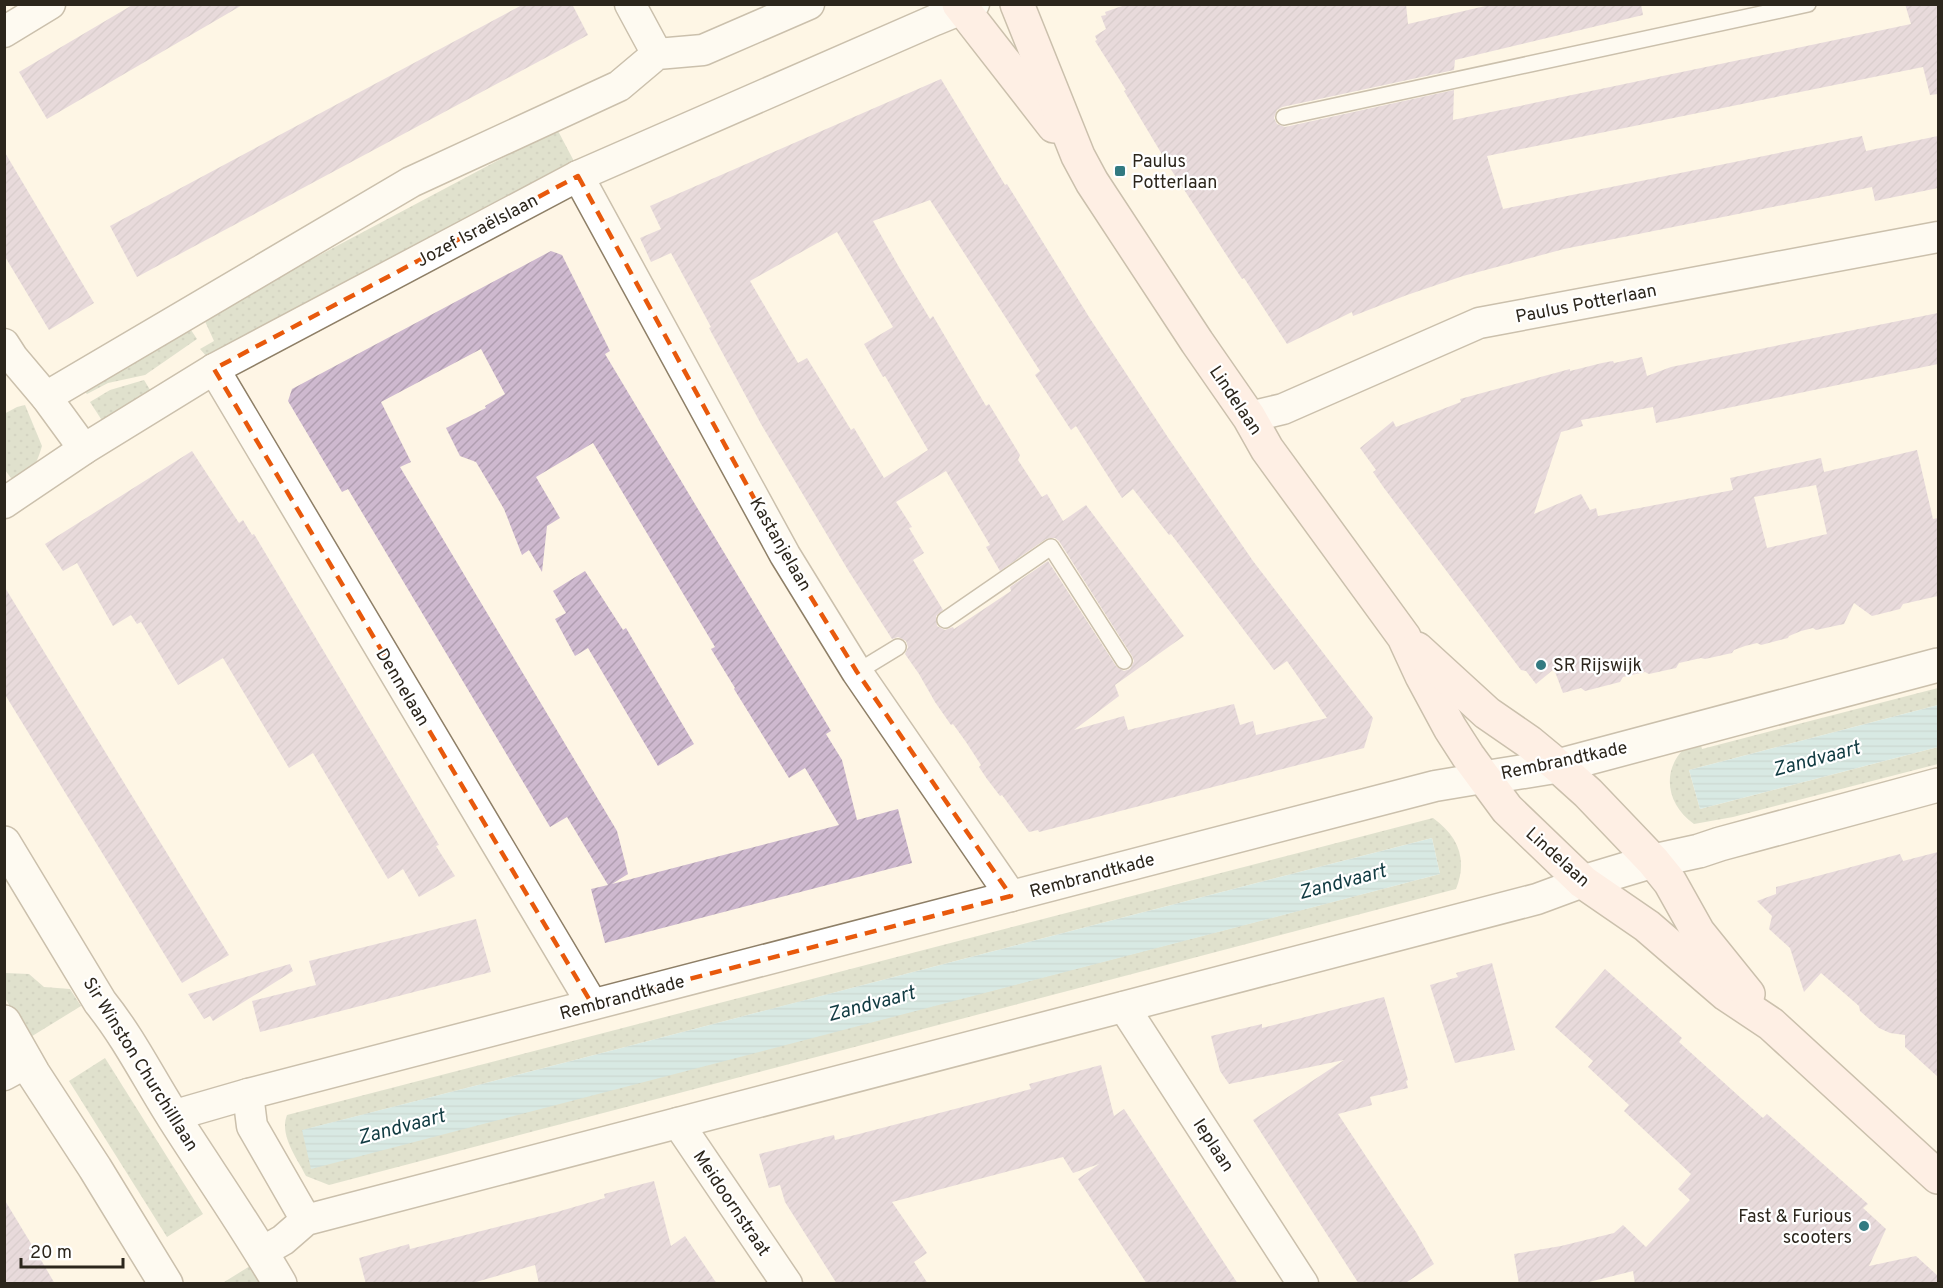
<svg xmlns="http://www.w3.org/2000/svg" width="1943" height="1288" viewBox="0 0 1943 1288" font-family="Overpass,sans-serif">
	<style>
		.grass { fill: url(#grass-dots); fill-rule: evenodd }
		.water { fill: url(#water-rules) }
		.building { fill: url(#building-hatch); fill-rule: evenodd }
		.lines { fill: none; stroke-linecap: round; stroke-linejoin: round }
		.service-casing { stroke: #8e7f67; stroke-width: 18 }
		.minor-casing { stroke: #8e7f67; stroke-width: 33 }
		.tertiary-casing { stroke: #8e7f67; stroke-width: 36 }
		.secondary-casing { stroke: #8e7f67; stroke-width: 36 }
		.service { stroke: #fff; stroke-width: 15 }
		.minor { stroke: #fff; stroke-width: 30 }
		.tertiary { stroke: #fff; stroke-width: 33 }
		.secondary { stroke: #fee6e3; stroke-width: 33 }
		.marked { fill: none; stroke: #e8590c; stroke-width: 4.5; stroke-dasharray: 12 8; stroke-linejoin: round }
		.poi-dot { fill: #327a81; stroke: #fff; stroke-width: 2 }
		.labels { text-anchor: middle; stroke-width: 4.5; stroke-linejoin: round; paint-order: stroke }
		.poi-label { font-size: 18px; fill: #2c261c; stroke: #fff; text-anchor: start }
		.street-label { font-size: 18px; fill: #2c261c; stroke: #fff }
		.water-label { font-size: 20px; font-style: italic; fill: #113b42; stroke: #fff }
	</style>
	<defs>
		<pattern id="grass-dots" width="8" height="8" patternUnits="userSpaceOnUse" patternTransform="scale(1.5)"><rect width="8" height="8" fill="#bdc8b0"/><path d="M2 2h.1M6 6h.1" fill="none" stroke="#a3ac97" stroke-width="1.8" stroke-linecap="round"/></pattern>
		<pattern id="water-rules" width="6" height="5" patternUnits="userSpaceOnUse" patternTransform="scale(1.5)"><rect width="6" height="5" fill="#acd9e0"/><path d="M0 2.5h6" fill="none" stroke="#94bac0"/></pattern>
		<pattern id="building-hatch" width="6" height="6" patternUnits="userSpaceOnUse" patternTransform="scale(1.5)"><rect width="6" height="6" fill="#ceb9cf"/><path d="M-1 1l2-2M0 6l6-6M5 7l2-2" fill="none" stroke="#b19fb1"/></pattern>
	</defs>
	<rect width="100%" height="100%" fill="#fef5e5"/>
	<g class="grass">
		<polygon points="557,129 576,165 208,358 200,349 214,341 203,317"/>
		<polygon points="187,324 197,339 145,375 108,383 87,394 82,389"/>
		<polygon points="144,380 152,393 103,422 90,402 110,390"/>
		<path d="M 25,405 L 42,446 C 37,462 32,478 11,478 L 5,470 L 4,414 L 17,407 Z"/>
		<path d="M 1938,688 L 1938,705 L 1689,770 L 1700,809 L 1938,747 L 1938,764 L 1733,817 L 1694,824 C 1660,800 1662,757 1699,738 L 1702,749 Z"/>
		<path d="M 1433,818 C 1458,836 1468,859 1456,889 L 329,1185 L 306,1176 C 297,1158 279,1135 287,1115 ZM 1432,838 L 1440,874 L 528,1111 L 303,1130 C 679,1034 1055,934 1432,838 Z"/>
		<polygon points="5,973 29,974 44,987 70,989 81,1006 29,1038 5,998"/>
		<polygon points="105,1058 203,1214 167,1237 69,1081"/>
		<polygon points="250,1266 262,1284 221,1284"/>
	</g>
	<g class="water">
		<polygon points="1938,705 1938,747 1700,809 1689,770"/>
		<path d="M 1432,838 L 1440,874 L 311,1169 L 302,1130 C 679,1034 1055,934 1432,838 Z"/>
	</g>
	<g class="building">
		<polygon points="134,4 244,4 47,119 19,72"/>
		<polygon points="524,4 572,4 588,35 137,277 110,226"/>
		<polygon points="1128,4 1406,4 1408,24 1494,4 1641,4 1643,15 1455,60 1454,70 1282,107 1277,110 1274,118 1277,124 1285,127 1454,90 1453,120 1911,24 1905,4 1938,4 1938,94 1930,95 1923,67 1487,156 1503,209 1862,136 1866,151 1938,136 1938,188 1875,201 1872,187 1564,249 1463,276 1407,295 1353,316 1352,312 1287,344 1244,278 1242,279 1172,171 1124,91 1126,90 1095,41 1097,40 1095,36 1106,29 1101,16 1106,15 1105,12"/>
		<path d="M 941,79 L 1005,185 L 1007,184 L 1089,317 L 1169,439 L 1253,561 L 1373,718 L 1364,748 L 1039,832 L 1038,830 L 1029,832 L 1002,795 L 1000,796 L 987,779 L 979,767 L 981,765 L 966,742 L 953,724 L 951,725 L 935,702 L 919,674 L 905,654 L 908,647 L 906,641 L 898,637 L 892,639 L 848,570 L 761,424 L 709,328 L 711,327 L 671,253 L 651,262 L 640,238 L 661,229 L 650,206 ZM 930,200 L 1040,371 L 1035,375 L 1071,430 L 1076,426 L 1122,498 L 1133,489 L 1169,535 L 1171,534 L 1274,670 L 1287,661 L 1327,718 L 1256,735 L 1253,721 L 1240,725 L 1234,704 L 1128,730 L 1124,716 L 1074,730 L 1119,696 L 1115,685 L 1184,636 L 1086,505 L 1063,521 L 1047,494 L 1042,497 L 1018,460 L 1020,455 L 989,404 L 986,406 L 933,316 L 930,319 L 900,269 L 873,221 ZM 837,232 L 893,327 L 864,344 L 883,377 L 885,376 L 928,450 L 884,478 L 854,428 L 851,430 L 807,358 L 798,363 L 750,281 ZM 946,471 L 990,545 L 986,547 L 1000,571 L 1046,539 L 1055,538 L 1059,541 L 1132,656 L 1134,661 L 1130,669 L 1124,671 L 1116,666 L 1048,561 L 1010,587 L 1011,591 L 954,629 L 953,627 L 945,630 L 937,626 L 936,616 L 943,610 L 913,560 L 924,553 L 909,528 L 912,527 L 896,502 Z"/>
		<polygon points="4,151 94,303 49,330 4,255"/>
		<path d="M 551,251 L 562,255 L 610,351 L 605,354 L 831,731 L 826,734 L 842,760 L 857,820 L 898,809 L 912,863 L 605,943 L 591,889 L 608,885 L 567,817 L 550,827 L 348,489 L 342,492 L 288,401 L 292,389 ZM 481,349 L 505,394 L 485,406 L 486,408 L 446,428 L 460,456 L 476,462 L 485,477 L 504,509 L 522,555 L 529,550 L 542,572 L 547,526 L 560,518 L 536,477 L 593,443 L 715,647 L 711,649 L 735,688 L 734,689 L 789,778 L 805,768 L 839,825 L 612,884 L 628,874 L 617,831 L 400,467 L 411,462 L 381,402 Z"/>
		<path d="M 1938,313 L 1938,364 L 1656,423 L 1653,407 L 1581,420 L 1583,426 L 1561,432 L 1534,514 L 1581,494 L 1590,510 L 1596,508 L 1598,516 L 1733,490 L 1730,478 L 1821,458 L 1824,472 L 1917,450 L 1933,519 L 1938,518 L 1938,596 L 1903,604 L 1900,609 L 1872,616 L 1854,603 L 1844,624 L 1816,630 L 1813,628 L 1801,631 L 1789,636 L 1788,638 L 1761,645 L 1757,643 L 1745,646 L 1734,650 L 1732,653 L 1705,659 L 1701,658 L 1679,663 L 1676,668 L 1649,674 L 1645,672 L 1623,677 L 1620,682 L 1585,691 L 1581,688 L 1563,693 L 1554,669 L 1536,684 L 1526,671 L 1521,670 L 1384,488 L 1373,472 L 1376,470 L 1360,448 L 1393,421 L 1396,427 L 1461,402 L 1460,399 L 1570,369 L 1570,371 L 1602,363 L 1613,361 L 1614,363 L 1642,357 L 1647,376 L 1671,367 ZM 1816,485 L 1827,534 L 1767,548 L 1754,497 Z"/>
		<polygon points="192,451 239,523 243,520 252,535 254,534 439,845 436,846 455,876 419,897 403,869 388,879 313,753 289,768 223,658 178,685 141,622 137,624 131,615 113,626 77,563 63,571 45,544"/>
		<polygon points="585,571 623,630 626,628 694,744 658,766 588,648 575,656 555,619 566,613 553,591"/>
		<polygon points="4,586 229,955 182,983 4,693"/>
		<polygon points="1938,852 1938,1077 1905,1047 1905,1035 1890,1033 1879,1028 1860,1011 1859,1006 1821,973 1804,992 1790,948 1769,929 1772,916 1757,901 1776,894 1776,887 1900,854 1903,861"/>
		<polygon points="476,919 491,972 260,1032 252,1001 316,985 309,961"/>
		<polygon points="1492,963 1515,1050 1455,1063 1430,985 1458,977 1456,973"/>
		<polygon points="290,964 293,971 213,1021 210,1016 204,1019 188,994"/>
		<polygon points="1605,969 1682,1038 1679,1042 1763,1118 1767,1114 1868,1204 1863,1208 1886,1229 1869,1266 1916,1256 1938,1276 1938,1284 1635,1284 1633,1271 1581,1284 1519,1284 1514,1254 1561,1246 1614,1233 1623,1225 1646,1247 1690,1200 1678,1189 1691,1174 1624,1111 1629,1105 1588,1067 1593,1061 1555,1027"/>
		<polygon points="1384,997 1408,1080 1406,1081 1408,1088 1370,1097 1372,1105 1338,1114 1416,1232 1434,1264 1404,1284 1359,1284 1253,1120 1344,1060 1229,1084 1220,1071 1211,1036 1262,1024 1262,1028"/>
		<polygon points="1101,1065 1114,1116 1124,1109 1238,1284 1147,1284 1078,1179 1099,1164 1073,1173 1063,1157 892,1202 927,1253 914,1262 928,1284 837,1284 785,1202 780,1185 769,1188 759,1154 834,1135 835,1140 859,1134 1031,1089 1029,1084"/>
		<polygon points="654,1181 671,1246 685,1236 717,1284 539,1284 535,1265 469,1284 366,1284 359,1258 409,1244 410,1249 557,1212 605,1198 604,1194"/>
		<polygon points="4,1199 41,1260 55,1284 4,1284"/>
	</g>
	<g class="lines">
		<g class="service-casing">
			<g id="service">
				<polyline points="1284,117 1808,4"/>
				<polyline points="945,620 1051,547 1124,661"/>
				<polyline points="857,672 898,647"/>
			</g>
		</g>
		<g class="minor-casing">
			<g id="minor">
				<polyline points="630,4 657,54"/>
				<polyline points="4,32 50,4"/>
				<polyline points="578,176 785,555 857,672 1011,896"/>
				<polyline points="4,344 13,358 46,397 84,449"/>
				<polyline points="214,369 592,1004"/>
				<polyline points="46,397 411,182 619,86 657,54 703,50 809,4"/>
				<polyline points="1249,417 1283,409 1479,323 1938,237"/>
				<polyline points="4,503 84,449 214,369 578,176 935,20 974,4"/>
				<polyline points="1124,1007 1303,1284"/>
				<polyline points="4,1075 28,1062"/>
				<polyline points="248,1094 252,1126 306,1220"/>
				<polyline points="172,1116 248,1094 1435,786 1483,778"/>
				<polyline points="678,1123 787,1284"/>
				<polyline points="262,1252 283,1240 306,1220 1537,899 1583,882"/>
			</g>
		</g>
		<g class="tertiary-casing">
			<g id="tertiary">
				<polyline points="1483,778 1558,766 1938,665"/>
				<path d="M 4,843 L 100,1002 C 129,1038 149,1079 174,1118 C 209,1173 247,1227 280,1284"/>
				<polyline points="1583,882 1653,861 1699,851 1720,844 1938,785"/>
				<polyline points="4,1022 33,1073 95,1168 166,1284"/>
			</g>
		</g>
		<g class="secondary-casing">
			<g id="secondary">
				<polyline points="959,4 1054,126"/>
				<polyline points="1017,4 1078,156 1092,182 1197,342 1249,417 1267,449 1404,637 1422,676 1450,728 1468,756 1507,809 1583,882 1647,926 1726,994 1771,1024 1938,1177"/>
				<polyline points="1417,649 1487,713 1529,742 1558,766 1588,793 1653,861 1670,882 1698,932 1748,994"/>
			</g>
		</g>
		<use href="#service" class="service"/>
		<use href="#minor" class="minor"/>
		<use href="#tertiary" class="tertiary"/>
		<use href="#secondary" class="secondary"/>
	</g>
	<path d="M0 0H1943V1288H0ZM 578,176 L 785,555 L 857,672 L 1011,896 L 592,1004 L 214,369 Z" fill="#fef5e5" fill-opacity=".55" fill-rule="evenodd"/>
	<path class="marked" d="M 578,176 L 785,555 L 857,672 L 1011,896 L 592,1004 L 214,369 Z"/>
	<g class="poi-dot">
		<rect x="1114" y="165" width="12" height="12" rx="3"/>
		<circle cx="1541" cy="665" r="6"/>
		<circle cx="1864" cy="1226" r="6"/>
	</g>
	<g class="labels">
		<g class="poi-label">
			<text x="1132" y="167">Paulus<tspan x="1132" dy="21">Potterlaan</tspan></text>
			<text x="1553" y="671">SR Rijswijk</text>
			<text x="1852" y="1222" text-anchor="end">Fast &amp; Furious<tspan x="1852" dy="21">scooters</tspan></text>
		</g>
		<g class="street-label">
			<text transform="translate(477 230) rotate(-28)" y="6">Jozef Israëlslaan</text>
			<text transform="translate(1586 303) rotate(-11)" y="6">Paulus Potterlaan</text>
			<text transform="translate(1236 400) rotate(56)" y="6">Lindelaan</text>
			<text transform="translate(781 544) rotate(60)" y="6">Kastanjelaan</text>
			<text transform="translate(403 687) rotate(59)" y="6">Dennelaan</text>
			<text transform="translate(1564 760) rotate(-12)" y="6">Rembrandtkade</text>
			<text transform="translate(1558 857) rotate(42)" y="6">Lindelaan</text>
			<text transform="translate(1092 875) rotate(-15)" y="6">Rembrandtkade</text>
			<text transform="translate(622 997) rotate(-15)" y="6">Rembrandtkade</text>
			<text transform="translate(141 1064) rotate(58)" y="6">Sir Winston Churchilllaan</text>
			<text transform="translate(1214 1145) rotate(57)" y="6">Ieplaan</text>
			<text transform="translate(732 1203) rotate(56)" y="6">Meidoornstraat</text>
		</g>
		<g class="water-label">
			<text transform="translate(1816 758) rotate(-15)" y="7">Zandvaart</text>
			<text transform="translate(1342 881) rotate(-15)" y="7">Zandvaart</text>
			<text transform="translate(871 1003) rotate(-15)" y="7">Zandvaart</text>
			<text transform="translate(401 1126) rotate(-15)" y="7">Zandvaart</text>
		</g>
	</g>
	<rect width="1943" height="1288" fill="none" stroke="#2c261c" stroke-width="12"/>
	<path d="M21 1258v9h102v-9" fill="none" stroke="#2c261c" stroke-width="3"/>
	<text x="30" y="1258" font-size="18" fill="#2c261c" stroke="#ffffff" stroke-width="4.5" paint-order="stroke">20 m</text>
</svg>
